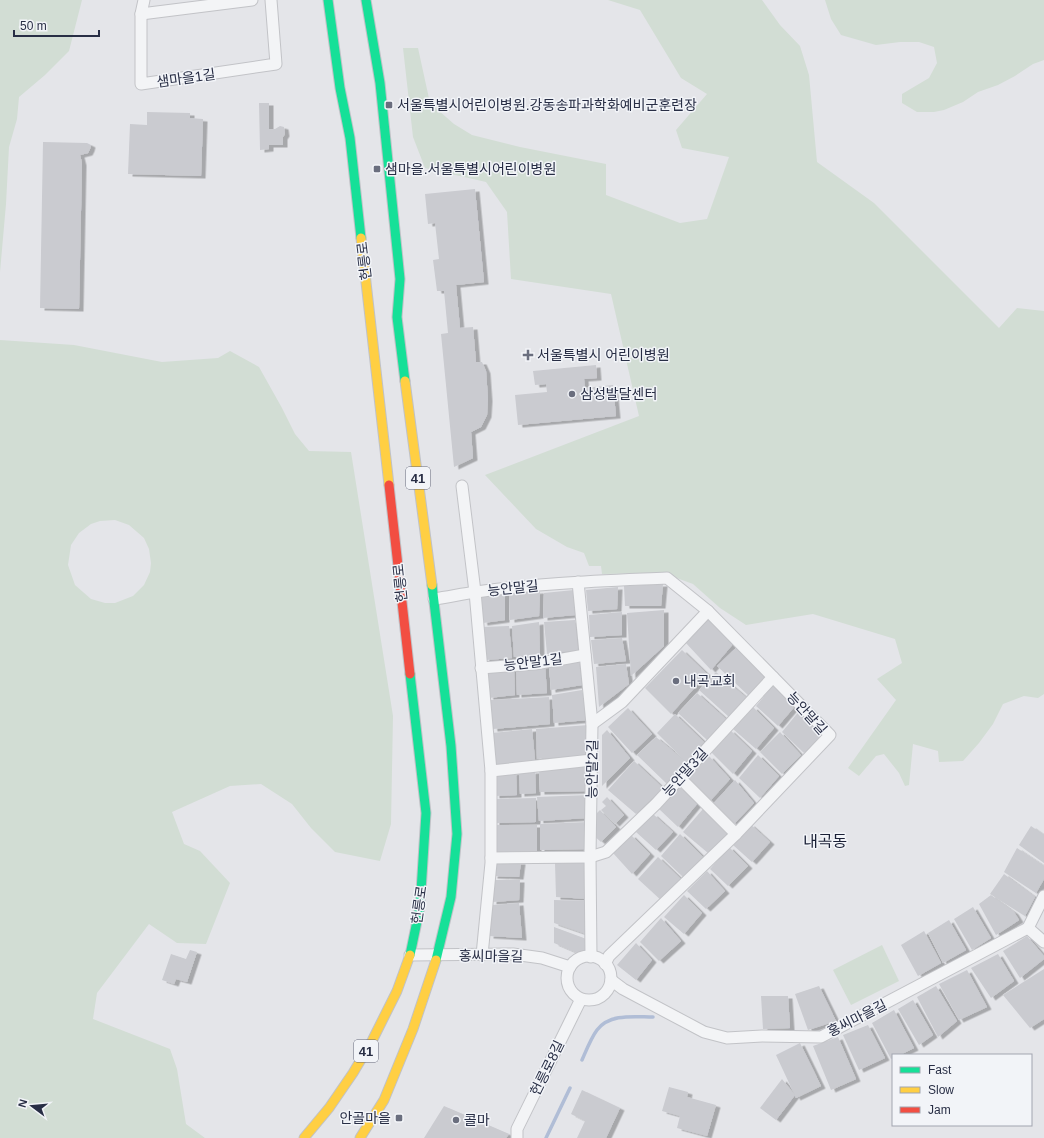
<svg xmlns="http://www.w3.org/2000/svg" width="1044" height="1138" viewBox="0 0 1044 1138" font-family="Arial,'Noto Sans KR',sans-serif">
	<style>
		.green { fill: #d2ddd4; fill-rule: evenodd }
		.lines { fill: none; stroke-linecap: round; stroke-linejoin: round }
		.stream { stroke: #b0bdd6; stroke-width: 3.5 }
		.building { fill: #cacbd0; filter: url(#shadow) }
		.street-casing { stroke: #c2c3c7; stroke-width: 13 }
		.fast-casing { stroke: #c0c2c7; stroke-width: 11 }
		.slow-casing { stroke: #c0c2c7; stroke-width: 11 }
		.jam-casing { stroke: #c0c2c7; stroke-width: 11 }
		.street { stroke: #f3f4f6; stroke-width: 11 }
		.fast { stroke: #16e098; stroke-width: 9 }
		.slow { stroke: #ffcf43; stroke-width: 9 }
		.jam { stroke: #f24e42; stroke-width: 9 }
		.poi-dot { fill: #6a6e7e; stroke: #f2f4f8; stroke-width: 1.5 }
		.labels { text-anchor: middle; stroke-width: 3; stroke-linejoin: round; paint-order: stroke }
		.shield { fill: #f2f4f8; stroke: #65697b; stroke-width: 1 }
		.shield-label { font-size: 13px; font-weight: bold; fill: #282e45 }
		.street-label { font-size: 14px; fill: #282e45; stroke: #f2f4f8 }
		.poi-label { font-size: 14px; fill: #282e45; stroke: #f2f4f8; text-anchor: start }
		.quarter-label { font-size: 16px; fill: #1a2036; stroke: #f2f4f8 }
	</style>
	<defs>
		<filter id="shadow"><feDropShadow dx="4.5" dy="2.5" stdDeviation="0" flood-color="#0004"/></filter>
	</defs>
	<rect width="100%" height="100%" fill="#e4e5e9"/>
	<g class="green">
		<polygon points="0,0 82,0 69,51 45,75 19,97 17,119 9,147 6,204 0,272"/>
		<polygon points="608,0 762,0 780,25 800,46 809,75 817,162 874,203 999,328 1017,308 1044,311 1044,694 1038,698 1024,696 1003,704 993,724 979,743 963,761 939,762 938,751 913,744 909,785 905,786 899,773 884,754 876,756 859,776 848,768 896,700 877,679 902,663 895,639 813,614 746,625 720,608 693,584 663,573 602,574 601,566 589,566 584,553 567,547 536,529 485,475 639,416 611,294 511,279 507,212 486,182 425,168 413,137 403,48 418,48 430,103 454,124 472,135 520,147 606,164 606,195 680,223 707,219 729,157 682,148 676,130 707,94 681,78 640,10"/>
		<polygon points="825,0 1044,0 1044,60 1033,64 1015,76 998,85 978,92 963,102 944,110 934,112 917,112 902,103 902,94 929,78 937,63 934,47 919,42 900,42 876,45 841,35 831,19"/>
		<path d="M 0,340 L 74,345 L 162,362 L 218,358 L 230,351 L 259,367 L 282,408 L 295,434 L 309,451 L 351,452 L 393,716 L 391,824 L 380,861 L 335,852 L 311,828 L 292,804 L 261,784 L 230,786 L 172,812 L 184,844 L 200,851 L 230,883 L 206,944 L 177,943 L 149,924 L 97,993 L 93,1019 L 170,1049 L 177,1069 L 186,1124 L 205,1138 L 0,1138 ZM 115,520 L 129,525 L 144,538 L 149,549 L 151,563 L 150,572 L 144,585 L 133,596 L 115,603 L 105,603 L 91,599 L 75,585 L 68,565 L 71,545 L 79,533 L 91,524 L 100,521 Z"/>
		<polygon points="882,945 899,981 851,1005 833,970"/>
	</g>
	<g class="lines">
		<g class="stream">
			<path d="M 582,1060 C 586,1051 591,1038 597,1030 C 610,1013 635,1017 653,1017"/>
			<polyline points="546,1138 570,1088"/>
		</g>
	</g>
	<g class="building">
		<polygon points="259,103 269,103 269,129 275,129 280,126 284,127 285,134 283,137 283,145 269,145 269,149 260,150"/>
		<polygon points="147,112 190,113 190,118 203,119 201,176 128,174 130,124 147,125"/>
		<polygon points="43,142 87,143 91,145 90,149 88,153 80,155 82,163 79,309 40,308"/>
		<polygon points="475,189 484,282 456,285 460,328 473,327 476,362 482,362 486,371 488,399 487,415 481,427 471,432 473,458 454,467 441,334 448,333 444,291 437,291 433,260 439,259 435,223 428,224 425,194"/>
		<polygon points="596,365 597,378 584,379 585,388 613,385 616,416 518,425 515,395 547,392 546,384 535,385 533,371"/>
		<polygon points="663,584 661,606 625,606 624,586"/>
		<polygon points="618,587 617,609 588,611 586,590"/>
		<polygon points="574,590 575,615 543,618 544,593"/>
		<polygon points="540,591 539,616 510,620 509,593"/>
		<polygon points="505,592 505,620 483,623 479,595"/>
		<polygon points="664,610 664,646 631,676 627,613"/>
		<polygon points="622,612 622,635 590,637 589,615"/>
		<polygon points="708,618 733,644 711,670 685,642"/>
		<polygon points="575,620 578,650 547,654 544,622"/>
		<polygon points="539,622 540,655 514,657 512,626"/>
		<polygon points="509,626 512,658 485,660 482,627"/>
		<polygon points="622,638 626,661 594,664 591,640"/>
		<polygon points="736,648 766,675 750,697 717,666"/>
		<polygon points="682,650 707,674 671,714 645,688"/>
		<polygon points="579,660 582,685 551,690 549,665"/>
		<polygon points="626,664 629,684 599,707 596,667"/>
		<polygon points="545,665 547,693 517,695 516,669"/>
		<polygon points="514,668 515,695 489,698 486,672"/>
		<polygon points="716,672 748,699 729,717 699,690"/>
		<polygon points="775,683 796,705 778,726 756,706"/>
		<polygon points="582,690 588,720 554,723 552,695"/>
		<polygon points="697,693 727,720 707,740 678,713"/>
		<polygon points="549,697 550,724 493,729 490,700"/>
		<polygon points="753,707 774,728 756,749 733,729"/>
		<polygon points="628,708 652,734 632,753 608,727"/>
		<polygon points="800,710 823,734 804,753 782,732"/>
		<polygon points="675,714 704,742 667,784 637,755 656,737 684,760 657,733"/>
		<polygon points="589,725 589,755 537,759 536,729"/>
		<polygon points="532,729 535,760 494,765 492,733"/>
		<polygon points="607,730 630,758 602,786 602,735"/>
		<polygon points="730,730 752,751 733,774 711,752"/>
		<polygon points="780,732 801,755 782,774 760,752"/>
		<polygon points="758,755 779,776 760,798 739,778"/>
		<polygon points="709,756 730,779 710,801 687,779"/>
		<polygon points="634,761 663,788 636,814 608,790"/>
		<polygon points="588,767 588,791 540,792 539,769"/>
		<polygon points="535,771 536,793 520,794 519,772"/>
		<polygon points="516,772 517,795 495,796 494,774"/>
		<polygon points="735,780 754,803 734,824 713,804"/>
		<polygon points="679,786 697,804 678,827 659,809"/>
		<polygon points="589,795 588,818 539,821 537,797"/>
		<polygon points="607,797 624,815 615,824 601,810 606,806 602,802"/>
		<polygon points="536,798 536,822 495,823 495,799"/>
		<polygon points="703,809 729,835 708,853 683,832"/>
		<polygon points="600,810 616,827 601,842 592,834 592,818"/>
		<polygon points="653,814 673,832 656,850 636,832"/>
		<polygon points="588,822 589,849 540,850 540,824"/>
		<polygon points="750,824 770,842 752,862 733,845"/>
		<polygon points="495,825 537,825 537,852 495,853"/>
		<polygon points="1031,826 1044,835 1044,863 1019,845"/>
		<polygon points="680,834 704,858 684,878 661,856"/>
		<polygon points="631,835 650,854 632,874 613,853"/>
		<polygon points="729,847 748,866 728,886 710,869"/>
		<polygon points="1017,848 1044,866 1044,879 1036,893 1004,872"/>
		<polygon points="658,857 683,881 663,902 638,879"/>
		<polygon points="495,862 521,862 519,877 493,876"/>
		<polygon points="555,863 588,863 589,899 556,897"/>
		<polygon points="707,871 725,891 706,909 687,891"/>
		<polygon points="1004,874 1035,897 1025,916 990,894"/>
		<polygon points="493,880 520,880 519,900 492,902"/>
		<polygon points="684,895 702,913 684,934 664,917"/>
		<polygon points="991,895 1014,912 1019,920 996,935 979,904"/>
		<polygon points="554,900 589,901 589,935 554,923"/>
		<polygon points="519,903 522,938 489,936 492,905"/>
		<polygon points="973,907 991,938 972,950 954,919"/>
		<polygon points="661,918 681,941 659,961 640,942"/>
		<polygon points="949,920 966,950 943,963 928,933"/>
		<polygon points="554,927 589,940 588,952 580,954 554,943"/>
		<polygon points="924,931 941,963 918,976 901,945"/>
		<polygon points="1027,936 1044,956 1044,959 1020,978 1003,951"/>
		<polygon points="636,943 652,960 636,980 617,965"/>
		<polygon points="190,950 197,952 187,982 176,979 174,984 162,980 171,954 186,959"/>
		<polygon points="998,954 1014,981 991,998 971,968"/>
		<polygon points="1044,969 1044,1019 1030,1028 1003,995"/>
		<polygon points="967,970 987,1007 959,1020 939,984"/>
		<polygon points="819,986 836,1021 808,1030 795,994"/>
		<polygon points="936,986 957,1021 938,1037 917,997"/>
		<polygon points="761,996 788,996 790,1028 763,1029"/>
		<polygon points="913,1000 933,1035 919,1045 898,1009"/>
		<polygon points="894,1010 914,1048 900,1055 893,1055 893,1058 891,1059 872,1023"/>
		<polygon points="868,1025 885,1058 859,1070 843,1035"/>
		<polygon points="838,1037 856,1079 831,1090 813,1046"/>
		<polygon points="800,1043 821,1086 796,1098 776,1055"/>
		<polygon points="782,1079 795,1095 776,1120 760,1108"/>
		<polygon points="669,1087 688,1092 687,1097 716,1105 707,1136 677,1128 680,1116 662,1111"/>
		<polygon points="582,1090 620,1108 606,1138 577,1138 585,1121 571,1114"/>
		<polygon points="444,1106 509,1134 506,1138 424,1138"/>
	</g>
	<g class="lines">
		<g class="street-casing">
			<g id="street">
				<polyline points="144,0 141,14 141,84 276,64 271,0"/>
				<polyline points="141,14 252,0"/>
				<polyline points="462,486 475,592 491,771 491,863 482,955"/>
				<polyline points="578,582 592,724 590,857 591,957"/>
				<path d="M 434,599 C 448,597 462,594 476,592 C 539,583 603,581 667,578 L 708,611 L 830,735 L 736,834 L 609,956 L 605,964"/>
				<polyline points="481,668 535,664 585,655"/>
				<polyline points="592,724 622,702 708,611"/>
				<polyline points="491,771 592,760"/>
				<polyline points="680,778 736,834"/>
				<polyline points="491,858 590,857 606,852 656,804 773,677"/>
				<polyline points="1028,928 1044,896"/>
				<polyline points="410,955 513,954 542,958 570,967"/>
				<circle cx="589" cy="978" r="22"/>
				<polyline points="611,980 623,989 704,1032 727,1038 762,1036 821,1037 1028,928 1044,942"/>
				<polyline points="517,1138 517,1129 581,999"/>
			</g>
		</g>
		<g class="fast-casing">
			<g id="fast">
				<polyline points="328,0 340,88 350,138 361,238"/>
				<polyline points="366,0 380,83 400,279 397,317 405,381"/>
				<polyline points="432,585 451,746 457,834 451,897 436,960"/>
				<polyline points="410,955 420,907 426,813 410,674"/>
			</g>
		</g>
		<g class="slow-casing">
			<g id="slow">
				<polyline points="361,238 389,485"/>
				<polyline points="405,381 432,585"/>
				<polyline points="304,1138 329,1108 353,1073 372,1041 397,991 410,955"/>
				<polyline points="360,1138 384,1100 413,1029 436,960"/>
			</g>
		</g>
		<g class="jam-casing">
			<polyline id="jam" points="389,485 410,674"/>
		</g>
		<use href="#street" class="street"/>
		<use href="#fast" class="fast"/>
		<use href="#slow" class="slow"/>
		<use href="#jam" class="jam"/>
	</g>
	<g class="poi-dot">
		<rect x="385" y="101" width="8" height="8" rx="2"/>
		<rect x="373" y="165" width="8" height="8" rx="2"/>
		<path d="M526 349h4v4h4v4h-4v4h-4v-4h-4v-4h4z"/>
		<circle cx="572" cy="394" r="4"/>
		<circle cx="676" cy="681" r="4"/>
		<rect x="395" y="1114" width="8" height="8" rx="2"/>
		<circle cx="456" cy="1120" r="4"/>
	</g>
	<g class="labels">
		<g class="shield">
			<rect x="406" y="467" width="24" height="22" rx="3"/>
			<rect x="354" y="1040" width="24" height="22" rx="3"/>
		</g>
		<g class="shield-label">
			<text x="418" y="483">41</text>
			<text x="366" y="1056">41</text>
		</g>
		<g class="street-label">
			<text transform="translate(186 78) rotate(-8)" y="5">샘마을1길</text>
			<text transform="translate(364 261) rotate(-97)" y="5">헌릉로</text>
			<text transform="translate(400 583) rotate(-96)" y="5">헌릉로</text>
			<text transform="translate(513 588) rotate(-6)" y="5">능안말길</text>
			<text transform="translate(533 662) rotate(-7)" y="5">능안말1길</text>
			<text transform="translate(807 713) rotate(48)" y="5">능안말길</text>
			<text transform="translate(592 769) rotate(-89)" y="5">능안말2길</text>
			<text transform="translate(685 772) rotate(-48)" y="5">능안말3길</text>
			<text transform="translate(419 905) rotate(-82)" y="5">헌릉로</text>
			<text transform="translate(491 956) rotate(1)" y="5">홍씨마을길</text>
			<text transform="translate(857 1018) rotate(-27)" y="5">홍씨마을길</text>
			<text transform="translate(547 1068) rotate(-64)" y="5">헌릉로8길</text>
		</g>
		<g class="poi-label">
			<text x="397" y="110">서울특별시어린이병원.강동송파과학화예비군훈련장</text>
			<text x="385" y="174">샘마을.서울특별시어린이병원</text>
			<text x="537" y="360">서울특별시 어린이병원</text>
			<text x="580" y="399">삼성발달센터</text>
			<text x="684" y="686">내곡교회</text>
			<text x="391" y="1123" text-anchor="end">안골마을</text>
			<text x="464" y="1125">콜마</text>
		</g>
		<g class="quarter-label">
			<text x="825" y="847">내곡동</text>
		</g>
	</g>
	<rect x="892" y="1054" width="140" height="72" fill="#f2f4f8" stroke="#a1a5b0"/>
	<rect x="900" y="1067" width="20" height="6" fill="#16e098" stroke="#a1a5b0"/>
	<text x="928" y="1074" font-size="12" fill="#282e45">Fast</text>
	<rect x="900" y="1087" width="20" height="6" fill="#ffcf43" stroke="#a1a5b0"/>
	<text x="928" y="1094" font-size="12" fill="#282e45">Slow</text>
	<rect x="900" y="1107" width="20" height="6" fill="#f24e42" stroke="#a1a5b0"/>
	<text x="928" y="1114" font-size="12" fill="#282e45">Jam</text>
	<g transform="translate(32 1106) rotate(286)" stroke="#f2f4f8" stroke-width="3" paint-order="stroke">
	<path d="M0-3L7 15L0 10L-7 15Z" fill="#282e45"/>
	<text y="-6" font-size="11" font-weight="bold" text-anchor="middle" fill="#282e45">N</text>
	</g>
	<path d="M14 30v6h85v-6" fill="none" stroke="#282e45" stroke-width="2"/>
	<text x="20" y="30" font-size="12" fill="#282e45" stroke="#f2f4f8" stroke-width="3" paint-order="stroke">50 m</text>
</svg>
